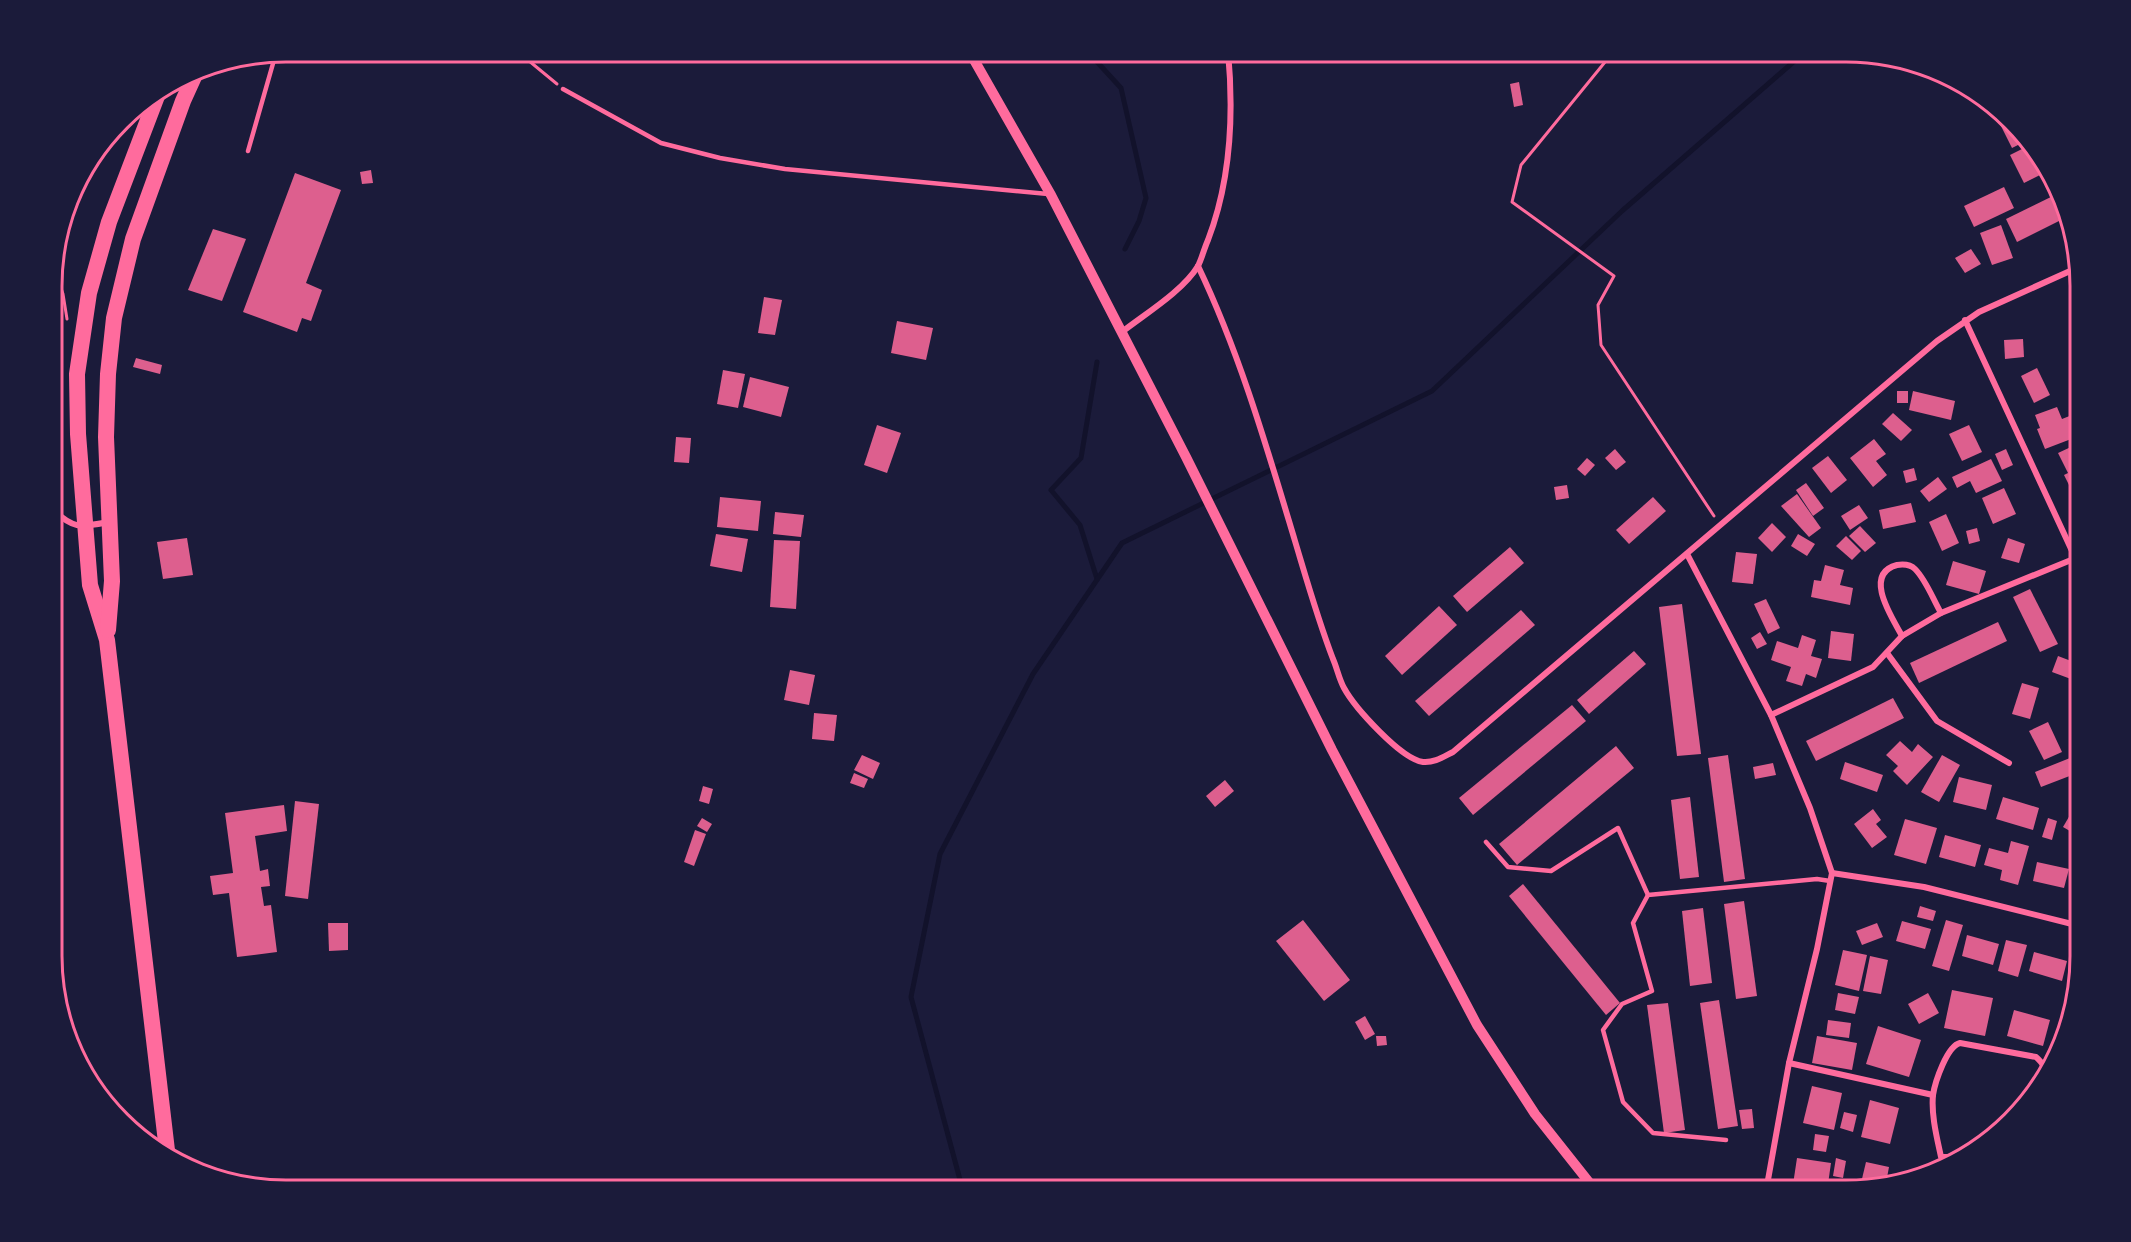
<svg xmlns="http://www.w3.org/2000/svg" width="2131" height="1242" viewBox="0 0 2131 1242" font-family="Roboto,sans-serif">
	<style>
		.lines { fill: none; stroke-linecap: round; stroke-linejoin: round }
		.stream { stroke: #12122b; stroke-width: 5 }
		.building { fill: #dd5f8e }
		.path { stroke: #ff6b9d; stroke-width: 3 }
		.service { stroke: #ff6b9d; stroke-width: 4.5 }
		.minor { stroke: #ff6b9d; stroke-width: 6 }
		.tertiary { stroke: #ff6b9d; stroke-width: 10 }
		.trunk { stroke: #ff6b9d; stroke-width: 16 }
		.rim { fill: none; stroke: #ff6b9d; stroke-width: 3 }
	</style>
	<rect width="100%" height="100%" fill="#1b1b3a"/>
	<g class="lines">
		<g class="stream">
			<polyline points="1087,51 1121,88 1146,198 1139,221 1125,249"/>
			<polyline points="1097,362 1081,458 1051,490 1080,525 1097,579"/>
			<polyline points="963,1191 911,997 940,854 1033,674 1122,543 1432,391 1622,211 1806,51"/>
		</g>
	</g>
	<g class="building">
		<polygon points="1519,82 1523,105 1514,107 1510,84"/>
		<polygon points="1994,112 2026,141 2012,148"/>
		<polygon points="2030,145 2041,155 2048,171 2024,183 2010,155"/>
		<polygon points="371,170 373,183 362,184 360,172"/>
		<polygon points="295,173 341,190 306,283 322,290 311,321 302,318 297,332 243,312"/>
		<polygon points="2004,187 2014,208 1974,227 1964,206"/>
		<polygon points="2059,193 2069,216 2017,242 2006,219"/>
		<polygon points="2001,225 2013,258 1992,265 1980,233"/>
		<polygon points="213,229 246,239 222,301 188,290"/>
		<polygon points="1971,249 1981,264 1965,273 1955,258"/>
		<polygon points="764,297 782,300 775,335 758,333"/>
		<polygon points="897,321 933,328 926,360 891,353"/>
		<polygon points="2023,339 2024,357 2005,359 2004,340"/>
		<polygon points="136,358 162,365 160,374 133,367"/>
		<polygon points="2037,368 2050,395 2034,403 2021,376"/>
		<polygon points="723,370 745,374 738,408 717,404"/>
		<polygon points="750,377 789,387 781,417 743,407"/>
		<rect x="1897" y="391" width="11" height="12"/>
		<polygon points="1913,391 1955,401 1951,420 1909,410"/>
		<polygon points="2057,407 2062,419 2077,413 2079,420 2079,436 2045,449 2037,429 2040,428 2035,415"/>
		<polygon points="1893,413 1912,430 1901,441 1882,424"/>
		<polygon points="877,425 901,433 887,473 864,465"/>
		<polygon points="1969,425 1982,452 1962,461 1949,434"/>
		<polygon points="676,437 691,438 689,463 674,462"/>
		<polygon points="1874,439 1886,454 1876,461 1887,475 1873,487 1850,458"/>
		<polygon points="2073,446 2079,460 2079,488 2072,491 2064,475 2068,473 2058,453"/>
		<polygon points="1615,449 1626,462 1616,470 1605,458"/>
		<polygon points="2006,449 2013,465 2002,470 1995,454"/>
		<polygon points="1828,456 1847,480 1831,493 1812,468"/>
		<polygon points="1587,458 1595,465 1585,476 1577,469"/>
		<polygon points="1991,459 2002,481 1976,493 1970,481 1957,488 1952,477"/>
		<polygon points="1914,468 1917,480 1906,483 1903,471"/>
		<polygon points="1938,477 1947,489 1929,502 1920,491"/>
		<polygon points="1806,483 1824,508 1813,516 1796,490"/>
		<polygon points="1567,485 1569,498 1556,500 1554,487"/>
		<polygon points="2004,488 2016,514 1993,524 1982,498"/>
		<polygon points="1797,494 1821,528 1809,537 1781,506"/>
		<polygon points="720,497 761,501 758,531 717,527"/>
		<polygon points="1653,497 1666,511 1629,544 1616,530"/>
		<polygon points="1911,503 1916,522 1883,529 1879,510"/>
		<polygon points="1859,505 1868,518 1850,530 1841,516"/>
		<polygon points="775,512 804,515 801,537 773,534"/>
		<polygon points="1946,514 1959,543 1942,551 1929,522"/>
		<polygon points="1772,523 1786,537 1772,552 1758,538"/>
		<polygon points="1860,526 1876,543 1865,552 1849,536"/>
		<polygon points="1977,528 1980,541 1969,544 1966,531"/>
		<polygon points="716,534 748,539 742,572 710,566"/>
		<polygon points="1798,534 1815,544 1807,556 1791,546"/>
		<polygon points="1846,536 1861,551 1852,560 1836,546"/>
		<polygon points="187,538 193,575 163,579 157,542"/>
		<polygon points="2008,538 2025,544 2019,563 2001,558"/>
		<polygon points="774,540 800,541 796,609 770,607"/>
		<polygon points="1510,547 1524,563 1467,612 1453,596"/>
		<polygon points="1736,552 1757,554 1753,584 1732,582"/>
		<polygon points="1953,561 1986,571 1979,594 1946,585"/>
		<polygon points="1825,565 1844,570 1840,585 1853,588 1850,605 1811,597 1814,580 1821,581"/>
		<polygon points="2030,589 2058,644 2040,652 2013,597"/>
		<polygon points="1766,599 1780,628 1768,634 1754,604"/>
		<polygon points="1682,604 1701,754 1677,756 1659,607"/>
		<polygon points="1439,606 1457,625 1402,675 1385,656"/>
		<polygon points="1521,610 1535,625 1429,716 1415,701"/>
		<polygon points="1998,622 2007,641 1919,683 1910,663"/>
		<polygon points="1831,631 1854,634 1851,661 1828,658"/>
		<polygon points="1760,632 1767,644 1757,649 1751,638"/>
		<polygon points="1802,635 1816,640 1811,656 1822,659 1816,678 1806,674 1802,686 1786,681 1791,667 1771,660 1777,641 1798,648"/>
		<polygon points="1634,651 1646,664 1589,714 1577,700"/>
		<polygon points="2058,656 2079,664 2079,682 2052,672"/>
		<polygon points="790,670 815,675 809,705 784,700"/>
		<polygon points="2022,683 2039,688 2030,719 2012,714"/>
		<polygon points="1893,698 1904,718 1816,761 1806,741"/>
		<polygon points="1572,705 1586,721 1473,815 1459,798"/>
		<polygon points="814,713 837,715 834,741 812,739"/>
		<polygon points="2048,722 2062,752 2044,760 2029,731"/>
		<polygon points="1900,741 1912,752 1918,744 1933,757 1907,785 1893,771 1898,766 1886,755"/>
		<polygon points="1616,746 1634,768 1517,865 1499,844"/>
		<polygon points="2080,754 2080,772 2041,787 2035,772"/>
		<polygon points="862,755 880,763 873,779 854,770"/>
		<polygon points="1728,755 1745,879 1724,882 1708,758"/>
		<polygon points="1942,755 1960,765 1939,802 1921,792"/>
		<polygon points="1845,762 1883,775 1877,792 1840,779"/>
		<polygon points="1773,763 1776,775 1755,779 1753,767"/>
		<polygon points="854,773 868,779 864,788 850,783"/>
		<polygon points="1959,777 1992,785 1986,810 1953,802"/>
		<polygon points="1225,780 1234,791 1215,807 1206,796"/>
		<polygon points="703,786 713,789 709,804 699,801"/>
		<polygon points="1690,797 1699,877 1680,879 1671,800"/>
		<polygon points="2003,797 2039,808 2033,830 1996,819"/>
		<polygon points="2080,798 2080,827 2075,834 2063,827"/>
		<polygon points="295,801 319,804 308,899 285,896"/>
		<polygon points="284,805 287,831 255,836 260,871 268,869 270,886 261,887 264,906 271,905 277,952 237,957 229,893 213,895 210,876 233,873 225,813"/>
		<polygon points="1873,809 1881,820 1876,824 1887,837 1872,848 1854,824"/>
		<polygon points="702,818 712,824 707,832 697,826"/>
		<polygon points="2048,818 2057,821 2052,840 2042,837"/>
		<polygon points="1905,819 1937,828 1926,864 1894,855"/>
		<polygon points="695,830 706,834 694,866 684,862"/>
		<polygon points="1945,835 1981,845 1975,867 1939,857"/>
		<polygon points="2011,841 2029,846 2018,885 2000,880 2002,870 1984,865 1989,848 2008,853"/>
		<polygon points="2037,862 2069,869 2064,888 2033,881"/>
		<polygon points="1523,884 1620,1003 1606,1015 1509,896"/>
		<polygon points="1744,901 1757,996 1736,999 1724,904"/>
		<polygon points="1920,906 1936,911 1933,921 1917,917"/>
		<polygon points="1703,908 1712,983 1690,986 1682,911"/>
		<polygon points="1303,920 1350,980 1324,1001 1276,941"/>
		<polygon points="1946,920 1963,925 1949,971 1932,966"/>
		<polygon points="1902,921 1931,929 1925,949 1896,941"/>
		<polygon points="328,923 348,923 348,950 329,951"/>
		<polygon points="1877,923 1883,937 1862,945 1856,931"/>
		<polygon points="1967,935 1999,944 1993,965 1962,956"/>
		<polygon points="2006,940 2027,945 2018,977 1998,971"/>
		<polygon points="1843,950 1867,955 1859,991 1835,985"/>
		<polygon points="2034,952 2067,961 2062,981 2029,971"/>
		<polygon points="1870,956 1888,960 1881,994 1863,991"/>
		<polygon points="2074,965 2080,967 2076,984 2069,982"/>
		<polygon points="1952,990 1993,998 1985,1036 1944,1028"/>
		<polygon points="1838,993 1859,997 1855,1014 1835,1010"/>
		<polygon points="1928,993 1939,1013 1919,1024 1908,1004"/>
		<polygon points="1719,1000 1738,1126 1718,1129 1700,1003"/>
		<polygon points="1668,1003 1685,1130 1664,1133 1647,1005"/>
		<polygon points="2014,1010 2050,1020 2043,1046 2007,1036"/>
		<polygon points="1365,1016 1375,1034 1365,1040 1355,1022"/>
		<polygon points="1828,1020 1851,1023 1849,1038 1826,1035"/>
		<polygon points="1878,1026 1921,1040 1909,1077 1866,1064"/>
		<polygon points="1376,1036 1386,1036 1387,1045 1377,1046"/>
		<polygon points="1817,1036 1857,1043 1852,1070 1812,1063"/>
		<polygon points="1812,1086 1842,1093 1834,1130 1803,1123"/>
		<polygon points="1870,1100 1899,1108 1890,1144 1861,1137"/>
		<polygon points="1752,1109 1754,1128 1742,1129 1739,1110"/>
		<polygon points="1844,1112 1857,1115 1853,1132 1840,1128"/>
		<polygon points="1815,1134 1829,1136 1826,1152 1813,1150"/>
		<polygon points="1797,1158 1831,1163 1827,1191 1792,1191"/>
		<polygon points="1836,1158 1846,1161 1843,1178 1833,1176"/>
		<polygon points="1866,1162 1889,1167 1886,1183 1875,1186 1861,1183"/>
	</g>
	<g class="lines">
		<g class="path">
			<polyline points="517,51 557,84"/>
			<polyline points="1614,51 1521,165 1512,202 1614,276 1598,305 1601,345 1714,516"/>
			<polyline points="53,265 63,294 67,319"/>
		</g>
		<g class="service">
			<polyline points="563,89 661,143 720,158 785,169 1048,194"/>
			<polyline points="248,151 276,53"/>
			<polyline points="1486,842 1508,867 1551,871 1618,828 1648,895"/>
			<polyline points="1726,1140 1653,1133 1623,1102 1603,1030 1622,1004 1652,991 1633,923 1648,895 1817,879 1830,881"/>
		</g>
		<g class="minor">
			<path d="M 1198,266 C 1240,354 1267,448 1295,541 C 1307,581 1318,620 1333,659 C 1337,668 1339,679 1344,688 C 1355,708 1401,759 1423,762 C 1434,763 1443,757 1453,752 L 1937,341 L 1979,312 L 2079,267"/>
			<polyline points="1965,320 2079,566"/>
			<path d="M 1122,332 C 1145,314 1183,291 1198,266 C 1202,258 1204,249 1208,240 C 1231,180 1234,115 1228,51"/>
			<path d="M 53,510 C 75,530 81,527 109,522"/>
			<polyline points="1687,554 1771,715 1810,808 1832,873 1817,949 1789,1063 1766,1191"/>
			<path d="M 1902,636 C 1893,619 1862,574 1897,565 C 1904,564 1910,564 1915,569 C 1926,580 1933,599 1941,613"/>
			<polyline points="1887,653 1937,721 2009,763"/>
			<polyline points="1771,715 1873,667 1902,636 1941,613 2076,558"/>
			<polyline points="1832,873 1924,887 2080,926"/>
			<polyline points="1789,1063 1933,1095"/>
			<path d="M 1966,1157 L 1941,1157 C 1937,1138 1931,1115 1933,1095 C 1935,1082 1947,1046 1960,1043 L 2036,1057 C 2044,1064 2045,1068 2045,1078"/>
		</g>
		<polyline class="tertiary" points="969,51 1051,195 1186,457 1332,750 1477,1025 1535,1114 1596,1191"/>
		<g class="trunk">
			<polyline points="159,91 109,222 89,293 77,374 78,434 90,585 107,640 168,1159"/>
			<polyline points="108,630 112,581 106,437 108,374 114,318 133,239 183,101 198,68"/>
		</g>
	</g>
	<path d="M0 0H2131V1242H0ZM286 62H1846A224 224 0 0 1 2070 286V956A224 224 0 0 1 1846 1180H286A224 224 0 0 1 62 956V286A224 224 0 0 1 286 62Z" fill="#1b1b3a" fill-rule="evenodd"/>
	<path class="rim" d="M286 62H1846A224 224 0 0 1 2070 286V956A224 224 0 0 1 1846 1180H286A224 224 0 0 1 62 956V286A224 224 0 0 1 286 62Z"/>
</svg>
